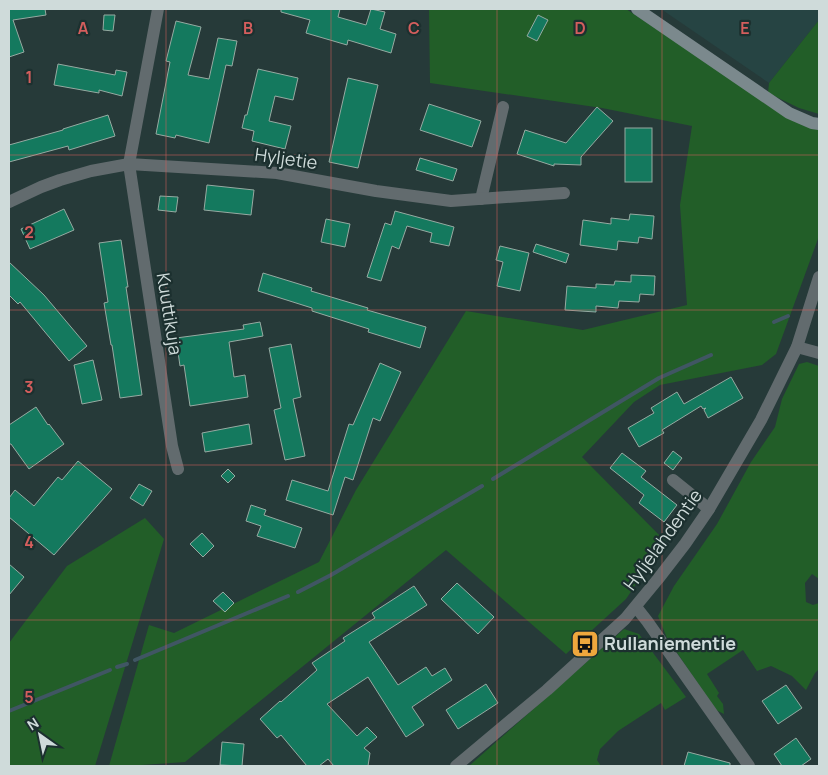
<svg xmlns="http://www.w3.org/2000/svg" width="828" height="775" viewBox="0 0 828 775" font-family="Manrope,sans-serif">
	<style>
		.built { fill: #264443 }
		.green { fill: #225e28 }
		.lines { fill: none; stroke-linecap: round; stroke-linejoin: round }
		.stream { stroke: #405663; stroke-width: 4 }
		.building { fill: #14795e; stroke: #96aaa2 }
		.street { stroke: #626b6e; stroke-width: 12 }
		.secondary { stroke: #7b898d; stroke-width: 12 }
		.grid { fill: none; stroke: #d45e5d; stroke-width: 1; stroke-opacity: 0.55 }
		.labels { text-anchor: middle; stroke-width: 4.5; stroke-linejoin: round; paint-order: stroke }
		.street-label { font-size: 18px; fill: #cfdbda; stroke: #1c302f }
		.poi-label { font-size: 18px; font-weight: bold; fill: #cfdbda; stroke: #1c302f; text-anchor: start }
		.grid-label { font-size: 16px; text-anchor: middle; font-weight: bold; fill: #d45e5d; stroke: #1c302f; stroke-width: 4.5; stroke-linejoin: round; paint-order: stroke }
	</style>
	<rect width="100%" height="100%" fill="#263a39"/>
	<polygon class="built" points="661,9 819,9 819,20 769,83"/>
	<g class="green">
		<polygon points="429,9 626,9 802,125 819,130 819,236 776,354 762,365 660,385 634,402 582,457 665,541 626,599 566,654 446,550 185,762 127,766 109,766 149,625 174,633 319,562 356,490 466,311 583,330 687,305 680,205 692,126 602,108 430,83"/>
		<polygon points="819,20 819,114 799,108 768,93 769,83"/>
		<polygon points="807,362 819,366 819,579 812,574 805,583 806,602 813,605 819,603 819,669 815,673 806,690 792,676 771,666 757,671 743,650 707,674 719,693 717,696 723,704 724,714 716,710 667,638 658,616 674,586 717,524 751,462 775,427 782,399 799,364"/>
		<polygon points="145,518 164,539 95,766 9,766 9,643 67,566"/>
		<polygon points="624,629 639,634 686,697 665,710 661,703 618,731 600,749 597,760 601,766 469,766"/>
	</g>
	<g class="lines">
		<g class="stream">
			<polyline points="774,322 788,316"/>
			<polyline points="493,479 659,378 711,355"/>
			<polyline points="298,592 331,575 482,486"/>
			<polyline points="135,660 288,596"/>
			<polyline points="117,667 127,664"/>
			<polyline points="9,711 110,670"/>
		</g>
	</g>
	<g class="building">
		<polygon points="9,9 45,9 46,15 13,20 24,52 9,57"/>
		<polygon points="281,9 340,9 338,17 366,25 371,9 385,12 380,29 396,34 391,53 348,40 347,45 306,33 310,20 281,12"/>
		<polygon points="104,15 115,15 113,31 103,30"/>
		<polygon points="538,15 548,20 537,41 527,36"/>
		<polygon points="176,21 201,27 188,75 209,79 218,38 237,41 232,66 226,65 209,143 176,135 175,138 156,134 170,62 166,61"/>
		<polygon points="58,64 115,75 116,70 127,72 122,96 99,90 99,93 54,85"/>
		<polygon points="258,69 298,78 293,100 275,96 269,121 291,126 285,149 252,141 254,131 242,128 245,115 247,115"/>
		<polygon points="348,78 378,85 358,168 329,162"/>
		<polygon points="429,104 481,121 472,147 420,130"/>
		<polygon points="597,107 613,121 581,157 581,165 554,164 554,166 517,154 525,130 566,143"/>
		<polygon points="108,115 115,136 69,150 68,146 9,162 9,145 63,130 63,129"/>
		<rect x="625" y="128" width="27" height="54"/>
		<polygon points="420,158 457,169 453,181 416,170"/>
		<polygon points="207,185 254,190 251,215 204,210"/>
		<polygon points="160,196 178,197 176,212 158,210"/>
		<polygon points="64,209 74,230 30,249 21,229"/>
		<polygon points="395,211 454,227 449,246 430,242 432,233 407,226 399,249 392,246 381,281 367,277 385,223 391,225"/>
		<polygon points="630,214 654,216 652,239 639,237 638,243 618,241 617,250 580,245 583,220 611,224 611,218 629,220"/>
		<polygon points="326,219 350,224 345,247 321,242"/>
		<polygon points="121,240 128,287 126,287 142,395 120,398 112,345 111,345 104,303 108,302 99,243"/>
		<polygon points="536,244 569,254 566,263 533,252"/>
		<polygon points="500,246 529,253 520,291 497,286 503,262 496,260"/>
		<polygon points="9,262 44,295 87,346 69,361 20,302 18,304 9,295"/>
		<polygon points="263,273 312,288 311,291 368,308 367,310 426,327 420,348 368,332 369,329 312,311 312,308 258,291"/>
		<polygon points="631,275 655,276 654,295 640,294 639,302 619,301 618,308 596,306 596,312 565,310 567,286 596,288 596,284 614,285 615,281 631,282"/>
		<polygon points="260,322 263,336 229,342 234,377 245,375 248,397 190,406 184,365 180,366 176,338 244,329 243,325"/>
		<polygon points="291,344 301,397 293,399 305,456 285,460 274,410 281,408 269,348"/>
		<polygon points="93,360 102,400 82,404 74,365"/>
		<polygon points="380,363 401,372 380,421 373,418 353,480 345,477 333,515 286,500 292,480 328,491 349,424 353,425"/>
		<polygon points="731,377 743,398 708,418 704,410 706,408 703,409 701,406 662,430 664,433 639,447 628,428 654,413 651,408 677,392 684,404"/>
		<polygon points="36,407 48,425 49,424 64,444 29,469 11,444 9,444 9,425"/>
		<polygon points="249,424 252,444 205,452 202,433"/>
		<polygon points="673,451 682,458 673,470 664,463"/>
		<polygon points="622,453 646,471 641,477 677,505 664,522 639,503 644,495 610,468"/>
		<polygon points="78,461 112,489 54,555 9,517 9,498 15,490 34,506 58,477 62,480"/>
		<polygon points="228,469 235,476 228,483 221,476"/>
		<polygon points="139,484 152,491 143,506 130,498"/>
		<polygon points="251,505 266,510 264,515 302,528 295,548 257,536 261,526 246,521"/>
		<polygon points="202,533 214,546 203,557 190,544"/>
		<polygon points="9,564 24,577 9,595"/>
		<polygon points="457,583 494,617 478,634 441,599"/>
		<polygon points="414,586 427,605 369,642 398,685 426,667 432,676 445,668 452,680 412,707 424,725 406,737 368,677 327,704 357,736 367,727 377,737 364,748 370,753 368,766 334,766 328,759 319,766 307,766 281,735 277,738 260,719 280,701 281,702 317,670 312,663 345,641 343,638 375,618 372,613"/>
		<polygon points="223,592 234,603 225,612 213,601"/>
		<polygon points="486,684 498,703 458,729 446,710"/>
		<polygon points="786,685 802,708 778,724 762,701"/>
		<polygon points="796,738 811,759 801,766 782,766 774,754"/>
		<polygon points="222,742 244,744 242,766 220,765"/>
		<polygon points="688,752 730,763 730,766 684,766"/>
	</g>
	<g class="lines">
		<g class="street">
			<polyline points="158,9 129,164 172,446 178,469"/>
			<polyline points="481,199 503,107"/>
			<polyline points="9,202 41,187 60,180 91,171 129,164 277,173 376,191 451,201 564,193"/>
			<polyline points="797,347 819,353"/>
			<polyline points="673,480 709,509"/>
			<polyline points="636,607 647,621 749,766"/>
			<polyline points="456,766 547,690 625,619 658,579 685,544 709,509 761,420 797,347 819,277"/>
		</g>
		<polyline class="secondary" points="637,9 789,113 812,123 819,124"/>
	</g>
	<path class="grid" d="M 166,9 L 166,766M 331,9 L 331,766M 497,9 L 497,766M 662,9 L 662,766M 9,155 L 819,155M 9,310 L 819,310M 9,465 L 819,465M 9,620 L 819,620"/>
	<defs>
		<g id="bus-square" transform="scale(1.4375)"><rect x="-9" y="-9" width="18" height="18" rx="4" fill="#efa73d" stroke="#1c302f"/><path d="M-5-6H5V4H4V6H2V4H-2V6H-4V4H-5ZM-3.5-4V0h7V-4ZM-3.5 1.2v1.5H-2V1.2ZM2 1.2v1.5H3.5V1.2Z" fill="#111"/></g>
	</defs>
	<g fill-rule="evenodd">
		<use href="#bus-square" x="585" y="644"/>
	</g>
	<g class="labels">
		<g class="street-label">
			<text transform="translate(286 159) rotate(8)" y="6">Hyljetie</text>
			<text transform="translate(169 314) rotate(81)" y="6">Kuuttikuja</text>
			<text transform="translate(663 540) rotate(-54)" y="6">Hyljelahdentie</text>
		</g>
		<g class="poi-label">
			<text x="604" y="650">Rullaniementie</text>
		</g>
	</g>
	<g class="grid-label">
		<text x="83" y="34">A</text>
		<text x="248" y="34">B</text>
		<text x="414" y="34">C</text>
		<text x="580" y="34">D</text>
		<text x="745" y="34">E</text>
		<text x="29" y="83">1</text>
		<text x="29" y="238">2</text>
		<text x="29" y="393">3</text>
		<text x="29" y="548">4</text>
		<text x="29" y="703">5</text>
	</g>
	<rect width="828" height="775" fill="none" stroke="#cfdbda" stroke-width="20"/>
	<g transform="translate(40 735) rotate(327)" stroke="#1c302f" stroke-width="4" paint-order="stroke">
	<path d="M0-4L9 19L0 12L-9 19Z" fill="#cfdbda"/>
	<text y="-8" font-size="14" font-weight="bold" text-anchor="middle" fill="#cfdbda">N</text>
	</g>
</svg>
